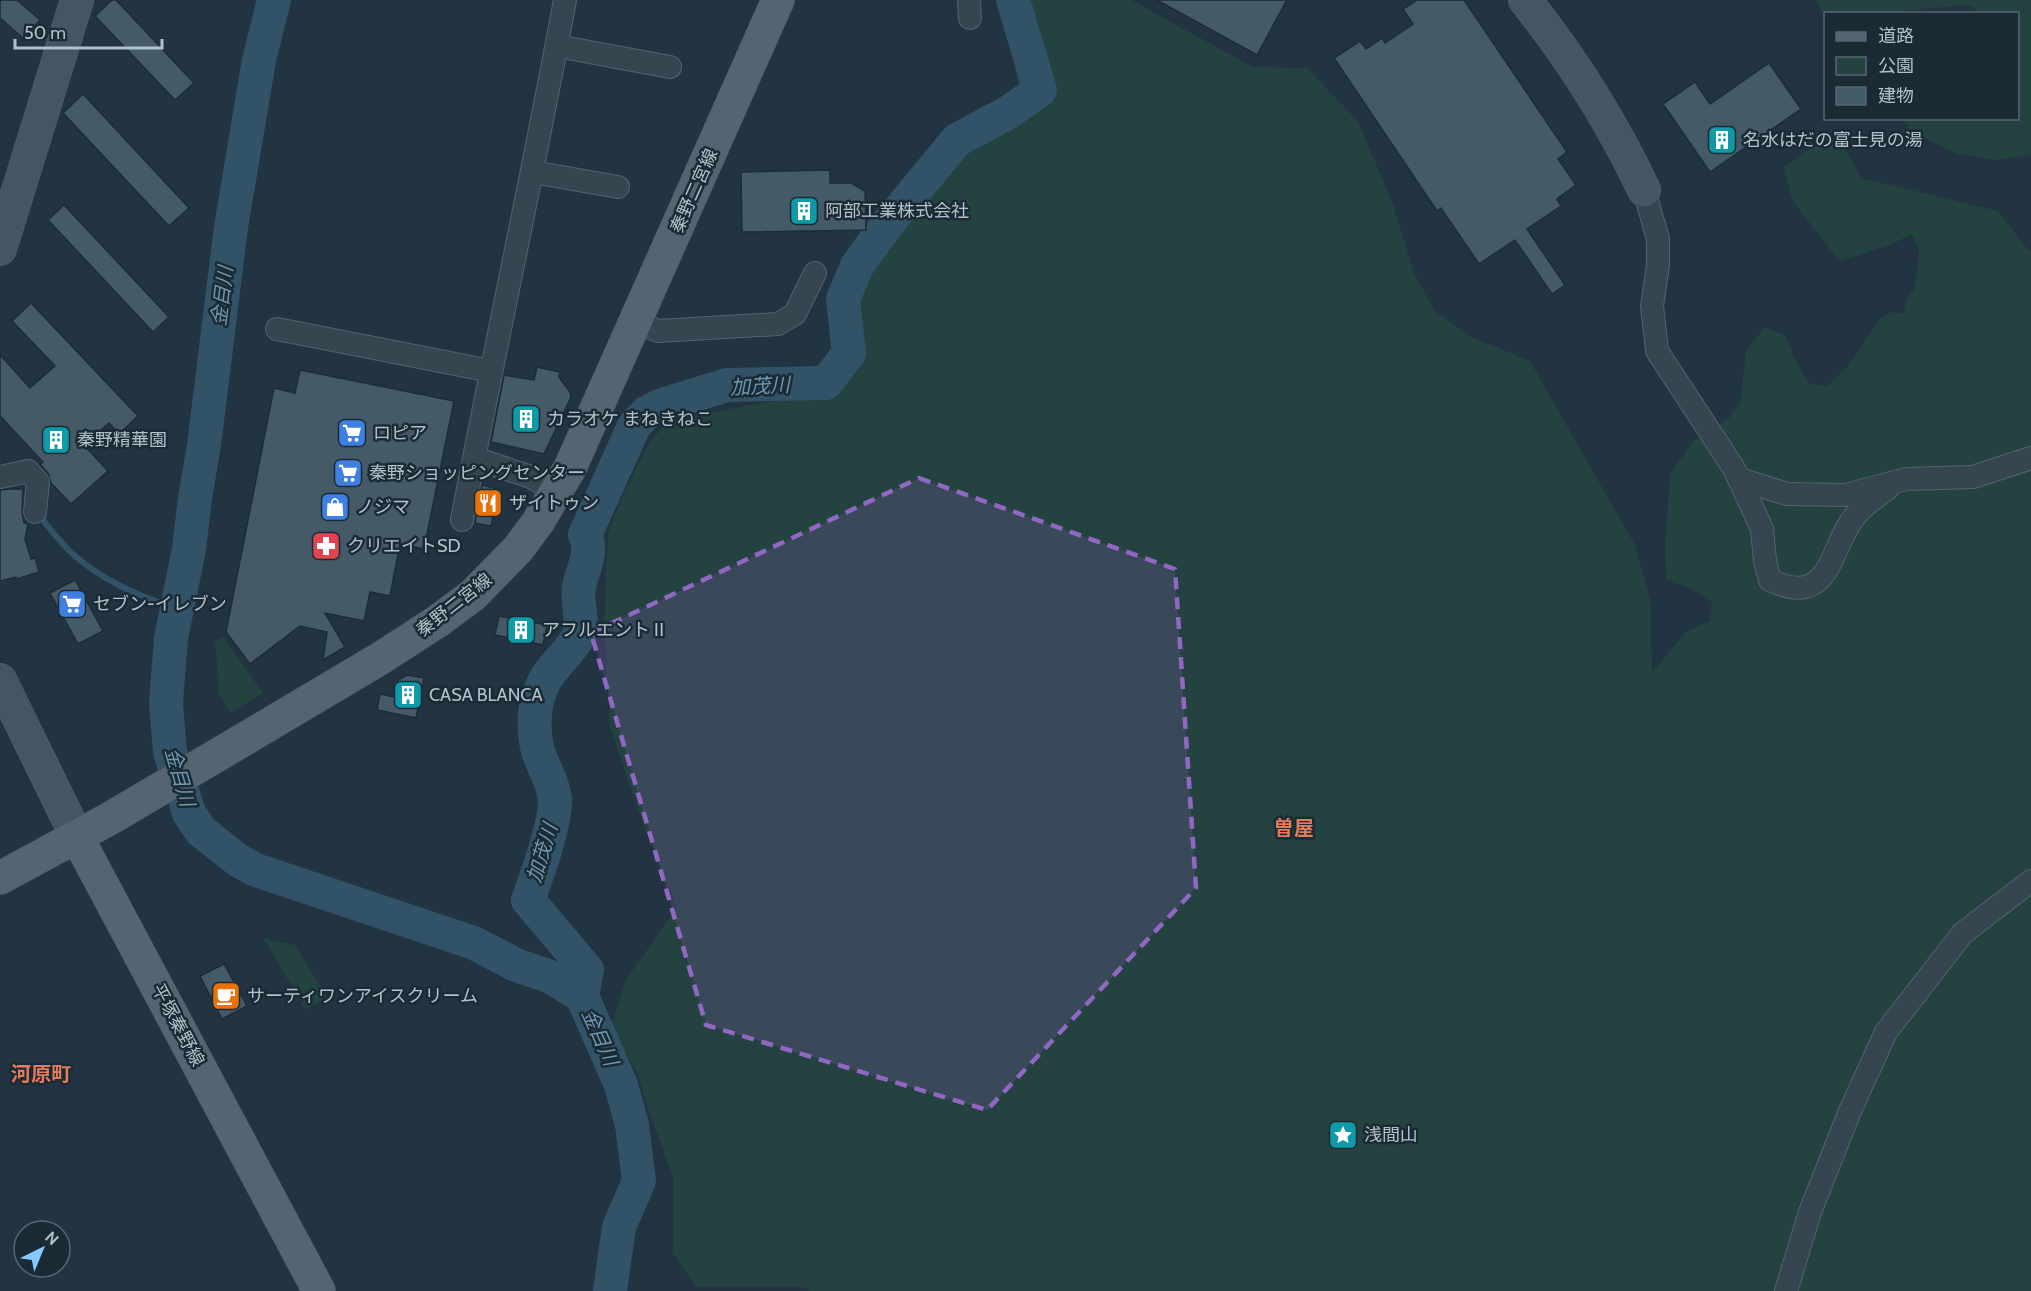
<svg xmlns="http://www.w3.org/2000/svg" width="2031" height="1291" viewBox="0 0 2031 1291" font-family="Cabin,'Noto Sans JP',sans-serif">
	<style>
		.green { fill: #244240 }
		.water { fill: #325268 }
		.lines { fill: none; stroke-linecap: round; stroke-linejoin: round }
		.stream { stroke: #325268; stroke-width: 6 }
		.river { stroke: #325268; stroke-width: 34 }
		.building { fill: #455a67; stroke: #1d2d37; stroke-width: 1.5 }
		.street-casing { stroke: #54636e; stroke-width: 24 }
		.secondary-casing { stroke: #54636e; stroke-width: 34 }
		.primary-casing { stroke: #3f4f59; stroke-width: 34 }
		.street { stroke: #364650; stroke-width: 22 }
		.secondary { stroke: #445564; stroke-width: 33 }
		.primary { stroke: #546571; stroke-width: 33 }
		.marked { fill: #9167c4; fill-opacity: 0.2; stroke: #9167c4; stroke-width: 4.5; stroke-dasharray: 12 8; stroke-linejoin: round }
		.labels { text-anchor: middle; stroke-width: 5; stroke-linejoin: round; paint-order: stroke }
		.poi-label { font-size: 18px; fill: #b2c0cb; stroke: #1b2b35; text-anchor: start }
		.street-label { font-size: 18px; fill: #b2c0cb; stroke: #1b2b35 }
		.water-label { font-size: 20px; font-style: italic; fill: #7097b2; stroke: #1b2b35 }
		.neighbourhood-label { font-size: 20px; font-weight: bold; fill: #e07c59; stroke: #1b2b35 }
	</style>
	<rect width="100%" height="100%" fill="#223441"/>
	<g class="green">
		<path d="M 1008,0 L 1131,0 L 1253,67 L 1307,68 L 1358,121 L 1394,207 L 1414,273 L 1434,310 L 1469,336 L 1530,361 L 1635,545 L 1651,602 L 1652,673 L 1686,632 L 1710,621 L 1712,602 L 1692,589 L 1666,580 L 1665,546 L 1670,474 L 1693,441 L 1728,419 L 1740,404 L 1746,350 L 1765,327 L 1786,336 L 1796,362 L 1809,383 L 1827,386 L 1848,366 L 1878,321 L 1890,312 L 1903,314 L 1907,298 L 1915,288 L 1919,250 L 1912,234 L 1888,246 L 1839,261 L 1792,200 L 1784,167 L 1823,140 L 1843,143 L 1861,178 L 1998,211 L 2029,251 L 2031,249 L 2031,1291 L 812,1291 L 802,1287 L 696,1287 L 673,1253 L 673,1177 L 647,1105 L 638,1073 L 610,1030 L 626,980 L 677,907 L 643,824 L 610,727 L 604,623 L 608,533 L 627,486 L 648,445 L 667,421 L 813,393 L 857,335 L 862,274 L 963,157 L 1019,87 C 1012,58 1009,30 1008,0 Z"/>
		<polygon points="1816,0 2031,0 2031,155 1997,160 1958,154 1913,133 1903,119 2018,118 2018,14 1978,13 1971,5 1909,10 1907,13 1826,14 1825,17"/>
		<polygon points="223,637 263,693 230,713 219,694 215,640"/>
		<polygon points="263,938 295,945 327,997 306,1010"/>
	</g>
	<polygon class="water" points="623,1211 627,1269 622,1291 602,1291 607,1226"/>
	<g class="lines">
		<path class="stream" d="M 41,518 C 52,531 62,545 75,556 C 105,582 140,597 177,608"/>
		<g class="river">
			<polyline points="274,0 259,60 231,227 204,445 195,498 189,549 171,638 166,703 170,752 189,813 201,831 239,861 256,870 474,943 516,965 551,977 582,996 621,1085 632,1125 639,1181 619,1227 610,1291"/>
			<path d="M 582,996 L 587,970 L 528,900 C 537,875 556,824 555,799 C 553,780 541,765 537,747 C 533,728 534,707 541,689 C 548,668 568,656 578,637 C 585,622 576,603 579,587 C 582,570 594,552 585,535 L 634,426 L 646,413 L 662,405 L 727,385 L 826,383 L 849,353 L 843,299 L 857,266 L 885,227 L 957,140 L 1009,112 L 1040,90 L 1013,0"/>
		</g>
	</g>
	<g class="building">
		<polygon points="0,0 17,0 40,20 24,39 0,18"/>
		<polygon points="112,0 116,0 194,83 175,100 95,16"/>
		<polygon points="1157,0 1287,0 1257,55"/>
		<polygon points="1417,0 1464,0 1567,152 1558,159 1576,185 1557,199 1561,206 1527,229 1565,285 1552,294 1515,240 1479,264 1441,208 1437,211 1334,58 1360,41 1366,49 1382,38 1385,43 1413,24 1403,9"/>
		<polygon points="1769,63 1801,109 1710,172 1663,104 1695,82 1710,104"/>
		<polygon points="83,94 189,208 169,226 63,113"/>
		<polygon points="830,170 830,183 851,183 865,191 866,230 742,232 741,172"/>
		<polygon points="64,205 169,317 153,332 48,220"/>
		<polygon points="31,303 138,416 119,434 109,423 84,445 108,471 71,504 51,483 48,473 40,464 43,462 0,416 0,355 30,388 55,366 12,321"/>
		<polygon points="537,367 560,372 559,377 570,392 571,397 544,454 491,442 504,375 534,380"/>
		<polygon points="300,370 454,401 424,549 400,544 390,596 370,592 364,621 325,613 345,647 323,660 327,632 300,626 250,664 226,632 274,388 295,393"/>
		<polygon points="482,485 502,490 496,517 493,516 491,526 475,523"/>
		<polygon points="10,489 23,489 22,511 24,523 28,524 25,539 31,559 35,558 39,572 17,579 16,577 0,581 0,490"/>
		<polygon points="75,580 103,631 78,644 50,593"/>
		<polygon points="499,616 547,625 543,645 495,635"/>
		<polygon points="407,675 424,678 416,718 377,710 380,694 395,697 398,680"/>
		<polygon points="224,964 247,1006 222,1019 200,976"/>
	</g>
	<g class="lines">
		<g class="street-casing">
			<g id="street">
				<polyline points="969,0 970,18"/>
				<polyline points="557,46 670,67"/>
				<polyline points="533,172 618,187"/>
				<polyline points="1644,190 1658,239 1658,265 1652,306 1657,351 1733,467 1739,479 1787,494 1846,495 1906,479 1973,477 2031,458"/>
				<polyline points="636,322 658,331 778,324 795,314 815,273"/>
				<polyline points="277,329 491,371"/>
				<polyline points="474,458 531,477 556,492"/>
				<polyline points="0,477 28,471 38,482 35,512"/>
				<path d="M 1739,479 L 1762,529 L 1765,561 L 1770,580 C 1827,607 1828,558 1850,523 C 1859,508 1874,499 1888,488"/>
				<path d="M 462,520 C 495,347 533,174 565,0"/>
				<polyline points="1786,1291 1810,1212 1850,1111 1886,1032 1963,933 2031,881"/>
			</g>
		</g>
		<g class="secondary-casing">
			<g id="secondary">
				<path d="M 1525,0 C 1572,59 1612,122 1644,190"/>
				<polyline points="0,249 77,0"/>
				<polyline points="0,680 77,837"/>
			</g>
		</g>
		<g class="primary-casing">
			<g id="primary">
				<polyline points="77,837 319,1291"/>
				<polyline points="0,878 109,819 226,750 381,658 438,621 473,595 518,549 538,522 570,468 778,0"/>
			</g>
		</g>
		<use href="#street" class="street"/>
		<use href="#secondary" class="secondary"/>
		<use href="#primary" class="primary"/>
	</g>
	<path class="marked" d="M 919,478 L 1175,569 L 1196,888 L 987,1110 L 706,1025 L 591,633 Z"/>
	<defs>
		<g id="building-square" transform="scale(1.5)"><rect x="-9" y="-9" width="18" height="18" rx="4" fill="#0f9aa8" stroke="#1b2b35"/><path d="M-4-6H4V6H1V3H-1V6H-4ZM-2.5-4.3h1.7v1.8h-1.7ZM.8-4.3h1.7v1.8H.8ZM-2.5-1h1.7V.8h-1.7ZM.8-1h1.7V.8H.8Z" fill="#fff"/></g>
		<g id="supermarket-square" transform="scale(1.5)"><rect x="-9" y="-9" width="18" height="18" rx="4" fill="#3f7fe0" stroke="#1b2b35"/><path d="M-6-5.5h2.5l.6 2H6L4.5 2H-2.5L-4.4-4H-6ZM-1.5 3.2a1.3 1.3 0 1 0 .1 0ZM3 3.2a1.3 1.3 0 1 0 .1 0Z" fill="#fff"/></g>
		<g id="restaurant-square" transform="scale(1.5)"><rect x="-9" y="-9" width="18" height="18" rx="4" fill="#e8710a" stroke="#1b2b35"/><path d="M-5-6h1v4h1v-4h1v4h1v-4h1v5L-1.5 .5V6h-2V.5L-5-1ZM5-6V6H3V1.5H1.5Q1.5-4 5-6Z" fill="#fff"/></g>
		<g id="shop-square" transform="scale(1.5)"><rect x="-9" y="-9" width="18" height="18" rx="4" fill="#3f7fe0" stroke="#1b2b35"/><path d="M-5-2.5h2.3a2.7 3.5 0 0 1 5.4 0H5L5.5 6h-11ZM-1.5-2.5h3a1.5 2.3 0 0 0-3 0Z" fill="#fff"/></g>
		<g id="pharmacy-square" transform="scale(1.5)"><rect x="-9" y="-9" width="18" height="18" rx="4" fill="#e0444e" stroke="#1b2b35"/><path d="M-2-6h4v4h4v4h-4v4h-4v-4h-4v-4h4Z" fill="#fff"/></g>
		<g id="cafe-square" transform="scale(1.5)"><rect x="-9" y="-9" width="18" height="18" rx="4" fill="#e8710a" stroke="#1b2b35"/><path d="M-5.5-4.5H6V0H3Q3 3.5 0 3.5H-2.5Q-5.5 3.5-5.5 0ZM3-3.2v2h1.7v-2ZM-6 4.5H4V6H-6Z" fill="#fff"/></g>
		<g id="sight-square" transform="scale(1.5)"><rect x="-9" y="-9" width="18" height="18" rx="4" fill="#0f9aa8" stroke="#1b2b35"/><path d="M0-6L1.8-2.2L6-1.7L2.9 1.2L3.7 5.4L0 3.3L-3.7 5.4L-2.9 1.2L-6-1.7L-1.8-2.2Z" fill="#fff"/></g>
	</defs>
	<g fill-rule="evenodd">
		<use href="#building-square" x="1722" y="140"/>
		<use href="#building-square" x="804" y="211"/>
		<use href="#building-square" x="526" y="419"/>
		<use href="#supermarket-square" x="352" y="433"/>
		<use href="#building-square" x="56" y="440"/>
		<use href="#supermarket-square" x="348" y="473"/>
		<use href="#restaurant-square" x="488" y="503"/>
		<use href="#shop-square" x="335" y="507"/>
		<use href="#pharmacy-square" x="326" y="546"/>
		<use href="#supermarket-square" x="72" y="604"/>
		<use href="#building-square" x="521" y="630"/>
		<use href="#building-square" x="408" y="695"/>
		<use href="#cafe-square" x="226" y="996"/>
		<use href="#sight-square" x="1343" y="1135"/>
	</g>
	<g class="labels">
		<g class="poi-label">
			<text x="1743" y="146">名水はだの富士見の湯</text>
			<text x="825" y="217">阿部工業株式会社</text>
			<text x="547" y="425">カラオケ まねきねこ</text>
			<text x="373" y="439">ロピア</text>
			<text x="77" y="446">秦野精華園</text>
			<text x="369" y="479">秦野ショッピングセンター</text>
			<text x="509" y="509">ザイトゥン</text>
			<text x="356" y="513">ノジマ</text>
			<text x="347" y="552">クリエイトSD</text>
			<text x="93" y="610">セブン-イレブン</text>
			<text x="542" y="636">アフルエントⅡ</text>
			<text x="429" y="701">CASA BLANCA</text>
			<text x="247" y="1002">サーティワンアイスクリーム</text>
			<text x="1364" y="1141">浅間山</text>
		</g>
		<g class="street-label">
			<text transform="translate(694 191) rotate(-66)" y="6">秦野二宮線</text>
			<text transform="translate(454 605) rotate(-38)" y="6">秦野二宮線</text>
			<text transform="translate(178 1025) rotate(62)" y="6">平塚秦野線</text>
		</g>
		<g class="water-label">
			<text transform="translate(222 296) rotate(-83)" y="7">金目川</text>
			<text transform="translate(760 386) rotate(-3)" y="7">加茂川</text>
			<text transform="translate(180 777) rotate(74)" y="7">金目川</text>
			<text transform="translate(542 853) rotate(-73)" y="7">加茂川</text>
			<text transform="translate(600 1037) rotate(66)" y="7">金目川</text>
		</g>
		<g class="neighbourhood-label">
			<text x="1294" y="835">曽屋</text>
			<text x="41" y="1081">河原町</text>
		</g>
	</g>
	<rect x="1824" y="12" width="195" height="108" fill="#1b2b35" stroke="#576771" stroke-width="1.5"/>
	<rect x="1836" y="32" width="30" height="9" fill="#546571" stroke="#576771" stroke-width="1.5"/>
	<text x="1878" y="42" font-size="18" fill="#b2c0cb">道路</text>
	<rect x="1836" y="57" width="30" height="18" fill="#244240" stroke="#576771" stroke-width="1.5"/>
	<text x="1878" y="72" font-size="18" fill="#b2c0cb">公園</text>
	<rect x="1836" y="87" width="30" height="18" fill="#455a67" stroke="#576771" stroke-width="1.5"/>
	<text x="1878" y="102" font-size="18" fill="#b2c0cb">建物</text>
	<g transform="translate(42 1249) rotate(43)"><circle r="28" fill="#1b2b35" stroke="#576771" stroke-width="1.5"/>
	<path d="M0-4.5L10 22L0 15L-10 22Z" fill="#84c9ff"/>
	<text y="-9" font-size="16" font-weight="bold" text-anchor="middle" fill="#b2c0cb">N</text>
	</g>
	<path d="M15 39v9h147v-9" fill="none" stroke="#b2c0cb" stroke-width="3"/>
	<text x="24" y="39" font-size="18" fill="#b2c0cb" stroke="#1b2b35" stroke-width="4.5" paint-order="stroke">50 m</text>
</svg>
